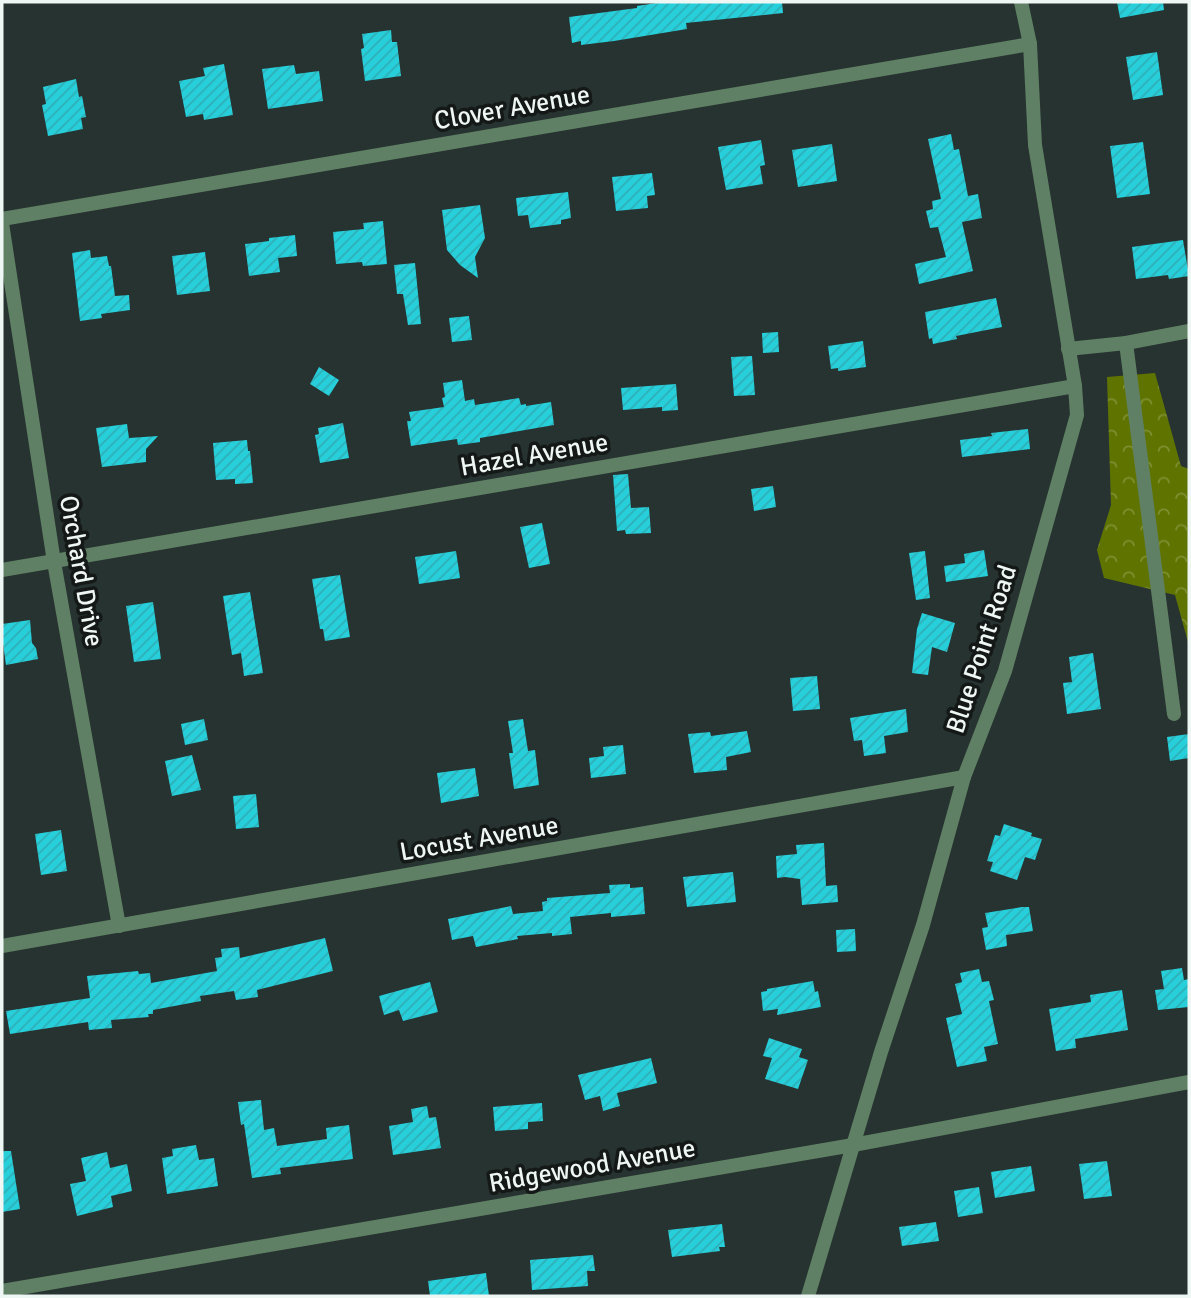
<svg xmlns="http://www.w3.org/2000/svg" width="1191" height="1298" viewBox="0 0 1191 1298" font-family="Signika,sans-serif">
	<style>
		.forest { fill: url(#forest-crowns) }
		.building { fill: url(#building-hatch) }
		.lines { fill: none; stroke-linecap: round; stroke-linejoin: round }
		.minor { stroke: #5f8064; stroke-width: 14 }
		.tertiary { stroke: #5f8064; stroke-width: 14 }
		.labels { text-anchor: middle; stroke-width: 7; stroke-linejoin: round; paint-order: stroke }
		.street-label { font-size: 26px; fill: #eff7f4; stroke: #141918 }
	</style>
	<defs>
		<pattern id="forest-crowns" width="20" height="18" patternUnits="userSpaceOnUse" patternTransform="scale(1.75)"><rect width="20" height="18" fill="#5f7400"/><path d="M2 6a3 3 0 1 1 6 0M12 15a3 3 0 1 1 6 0" fill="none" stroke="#7e8f32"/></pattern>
		<pattern id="building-hatch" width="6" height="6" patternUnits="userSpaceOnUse" patternTransform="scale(1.75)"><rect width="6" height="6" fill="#27cfdb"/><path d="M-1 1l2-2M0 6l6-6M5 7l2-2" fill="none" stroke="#2faeb6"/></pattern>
	</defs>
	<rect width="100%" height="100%" fill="#273330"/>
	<polygon class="forest" points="1155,373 1181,466 1189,469 1188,642 1175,595 1104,578 1097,550 1111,505 1107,377"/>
	<g class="building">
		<polygon points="663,2 782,2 783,13 686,23 687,29 614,41 581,45 581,41 572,43 569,17 637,8 637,6"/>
		<polygon points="1117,2 1163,2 1164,10 1120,18"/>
		<polygon points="391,30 392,42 397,42 401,76 365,81 361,49 364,48 362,34"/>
		<polygon points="1157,52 1163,95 1133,100 1126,57"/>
		<polygon points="224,64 233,115 204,120 203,114 186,117 179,81 205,76 203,68"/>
		<polygon points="294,65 296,74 319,71 323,101 268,109 262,69"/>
		<polygon points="76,79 79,97 82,96 86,117 81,118 83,129 48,136 42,105 46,104 43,87"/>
		<polygon points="951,134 954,150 959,149 968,196 978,194 982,218 962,222 973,271 919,284 915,264 946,257 938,227 930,228 926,211 933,209 932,201 941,199 928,139"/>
		<polygon points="761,140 765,165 760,166 763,184 726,190 718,147"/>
		<polygon points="1143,142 1150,194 1117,198 1110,146"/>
		<polygon points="832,144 837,181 798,187 792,150"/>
		<polygon points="652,173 655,195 647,196 648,208 616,211 612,177"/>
		<polygon points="568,192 571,218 561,220 561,224 530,228 528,215 518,216 516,198"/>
		<polygon points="480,205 485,238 475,257 478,278 460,265 447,250 442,210"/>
		<polygon points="383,221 387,264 363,266 362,262 336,264 333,232 364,229 363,223"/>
		<polygon points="295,235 297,256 278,258 280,272 249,276 245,244 269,241 269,238"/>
		<polygon points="1183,240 1189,276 1169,279 1168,275 1136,279 1132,247"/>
		<polygon points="90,250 91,258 107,256 109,266 111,266 115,296 129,295 130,310 101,314 102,318 80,321 72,253"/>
		<polygon points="205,252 210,291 177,295 172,256"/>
		<polygon points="415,263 421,324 408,325 403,294 397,294 394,265"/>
		<polygon points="996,298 1002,327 956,336 957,339 933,344 932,338 929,339 925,312"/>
		<polygon points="469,316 472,340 452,342 449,318"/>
		<polygon points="778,332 779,352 763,353 762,333"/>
		<polygon points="863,341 866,367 838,371 838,368 831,369 828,346"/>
		<polygon points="752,356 755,395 734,396 731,357"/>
		<polygon points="319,367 339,380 329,396 310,384"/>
		<polygon points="462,380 465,401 474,399 475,405 519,398 521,405 526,404 526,406 551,402 554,425 480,438 480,442 458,445 457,439 411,446 407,421 411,421 409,412 444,407 442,398 445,397 443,383"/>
		<polygon points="676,384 678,410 662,411 662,407 623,410 621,388"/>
		<polygon points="343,423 349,458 320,463 315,435 319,434 318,428"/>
		<polygon points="127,424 129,438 158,436 146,449 146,462 102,467 96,428"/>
		<polygon points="1028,429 1030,449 962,457 960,440 992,436 991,433"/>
		<polygon points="247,440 248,451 250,451 253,483 235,484 235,479 216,480 213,443"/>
		<polygon points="628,474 631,508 649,507 651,533 626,534 625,530 617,531 613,475"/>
		<polygon points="773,486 776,507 754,511 751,489"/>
		<polygon points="542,523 550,564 529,568 520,527"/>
		<polygon points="984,550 988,576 946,582 944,566 965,563 964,554"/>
		<polygon points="456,551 460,578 419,584 415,557"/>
		<polygon points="925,551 930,598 916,600 909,553"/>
		<polygon points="340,575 350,637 325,641 323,629 320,629 312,579"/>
		<polygon points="250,592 263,673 244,676 241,653 232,655 223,596"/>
		<polygon points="153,602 161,659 134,662 126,606"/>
		<polygon points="922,613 955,623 947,652 932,647 928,675 912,673 917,629"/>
		<polygon points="30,620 32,643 36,648 38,659 6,665 2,636 2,624"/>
		<polygon points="1093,653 1101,709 1067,714 1063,683 1072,682 1069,657"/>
		<polygon points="817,676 820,709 793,711 790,678"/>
		<polygon points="906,709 908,732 884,736 886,753 864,756 862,740 854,741 850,718"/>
		<polygon points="204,719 208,740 185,745 181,724"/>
		<polygon points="523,719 528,751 535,750 539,785 514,789 509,753 513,753 508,721"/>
		<polygon points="747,731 751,752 726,757 727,770 694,773 688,734 710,732 711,736"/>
		<polygon points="1189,734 1189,758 1170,761 1167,737"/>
		<polygon points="623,745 626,774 591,778 589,758 604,756 603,747"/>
		<polygon points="192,755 201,790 172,796 165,761"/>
		<polygon points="475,768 479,796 441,803 437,773"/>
		<polygon points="256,794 259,827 236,829 233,796"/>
		<polygon points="1004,824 1032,833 1031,836 1042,839 1035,860 1025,857 1017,880 990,871 993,862 987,861 995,835 1000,836"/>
		<polygon points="61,830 67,871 41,875 35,834"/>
		<polygon points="824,843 826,886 837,885 838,902 802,905 800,879 785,877 777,878 776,856 797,854 796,845"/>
		<polygon points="733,872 736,902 687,907 683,877"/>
		<polygon points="630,884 630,888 643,887 645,914 611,917 611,913 570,917 572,934 552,936 552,933 517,936 518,939 476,947 473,936 452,940 448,919 511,906 513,914 543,911 542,902 547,901 547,898 610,893 609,885"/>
		<polygon points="1022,907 1029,907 1033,931 1006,935 1007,946 986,950 982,928 988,927 985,913"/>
		<polygon points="855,929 856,951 837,952 836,930"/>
		<polygon points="325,938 333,971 257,990 258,997 236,1000 234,991 200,996 201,1001 153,1010 153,1014 148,1014 149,1017 111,1020 112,1028 89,1030 88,1022 10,1034 6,1011 90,998 87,976 138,971 139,974 150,973 151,983 217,971 215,958 222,957 221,949 239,947 240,958"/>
		<polygon points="1182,968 1184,980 1189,979 1189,1007 1158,1010 1155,990 1164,989 1161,971"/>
		<polygon points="979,969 982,982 989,981 994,1000 989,1001 998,1044 984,1047 987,1061 957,1067 946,1018 962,1014 955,984 962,982 960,973"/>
		<polygon points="813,981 815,992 818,991 821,1007 777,1015 778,1009 763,1011 761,992 767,991 767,989"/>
		<polygon points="430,982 438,1012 403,1021 399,1010 384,1015 379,996"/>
		<polygon points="1122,990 1128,1030 1075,1039 1076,1048 1056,1051 1049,1009 1091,1002 1090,995"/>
		<polygon points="769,1038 802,1049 799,1057 808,1060 798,1089 765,1079 772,1058 763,1056"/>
		<polygon points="651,1058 657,1083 617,1093 620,1106 603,1111 600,1096 585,1100 578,1075"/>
		<polygon points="261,1100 264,1130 274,1128 277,1146 327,1139 326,1128 349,1125 353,1159 280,1168 281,1174 252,1178 244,1124 241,1125 238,1102"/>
		<polygon points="542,1103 543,1121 528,1122 528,1129 495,1131 493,1107"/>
		<polygon points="427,1106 429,1118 436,1117 441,1148 393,1155 389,1126 413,1122 411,1109"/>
		<polygon points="196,1145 199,1160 214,1158 218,1186 167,1194 162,1158 173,1156 172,1149"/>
		<polygon points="2,1151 11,1151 20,1209 2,1212"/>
		<polygon points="107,1152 110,1168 127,1164 132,1191 111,1196 113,1207 77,1216 70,1184 86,1181 81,1158"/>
		<polygon points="1107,1161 1112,1196 1084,1199 1079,1164"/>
		<polygon points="1031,1166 1035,1191 995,1198 991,1172"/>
		<polygon points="979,1187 983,1213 958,1217 954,1191"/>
		<polygon points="936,1222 939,1241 902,1246 899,1227"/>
		<polygon points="722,1224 725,1247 719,1247 720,1251 672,1257 668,1230"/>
		<polygon points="593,1255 595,1271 587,1271 588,1286 532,1290 530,1260"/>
		<polygon points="486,1273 489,1296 430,1296 428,1281"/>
	</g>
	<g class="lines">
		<g class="minor">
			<polyline points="2,219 1030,44"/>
			<polyline points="2,223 54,562 119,926"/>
			<polyline points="1126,343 1174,714"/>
			<polyline points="1068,349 1126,343 1189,331"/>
			<polyline points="2,570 1075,386"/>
			<polyline points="2,946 964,777"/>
			<polyline points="2,1291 853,1145 1189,1082"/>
		</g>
		<polyline class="tertiary" points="808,1296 881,1052 923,925 964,777 1005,671 1077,415 1075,386 1035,145 1030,44 1021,2"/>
	</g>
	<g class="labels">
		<g class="street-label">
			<text transform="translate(512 107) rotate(-10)" y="9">Clover Avenue</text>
			<text transform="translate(534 454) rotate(-10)" y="9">Hazel Avenue</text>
			<text transform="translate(82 571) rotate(80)" y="9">Orchard Drive</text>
			<text transform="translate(981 649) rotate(-72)" y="9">Blue Point Road</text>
			<text transform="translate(479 838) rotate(-10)" y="9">Locust Avenue</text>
			<text transform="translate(592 1165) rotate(-10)" y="9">Ridgewood Avenue</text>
		</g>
	</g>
	<rect width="1191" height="1298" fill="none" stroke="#eff7f4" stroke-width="7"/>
</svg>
